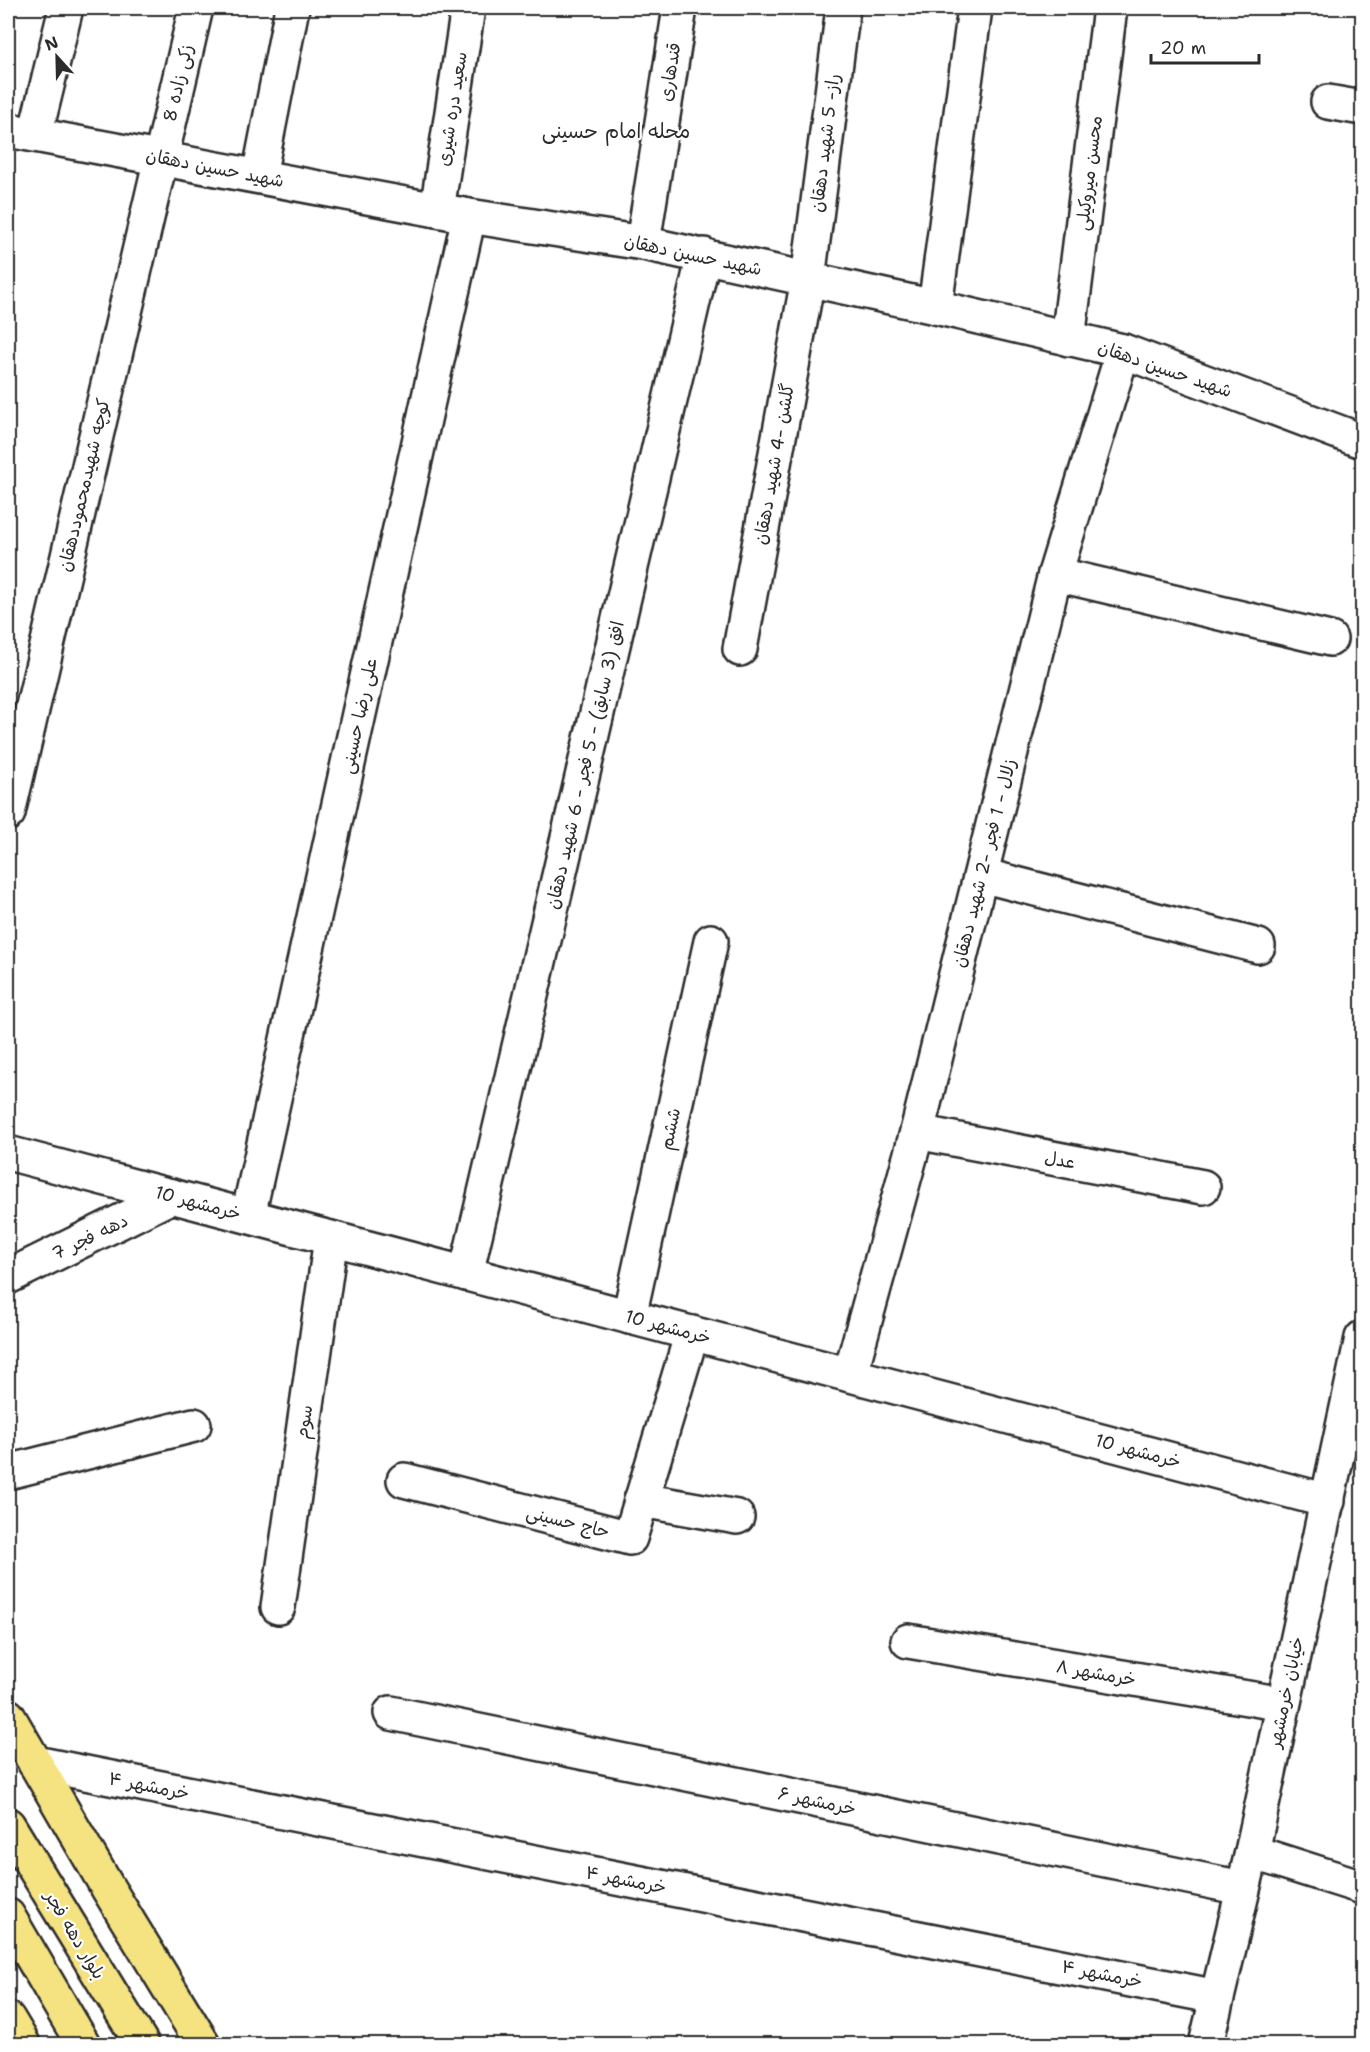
<svg xmlns="http://www.w3.org/2000/svg" width="1370" height="2052" viewBox="0 0 1370 2052" font-family="'Shantell Sans','Playpen Sans Arabic',sans-serif">
	<style>
		.lines { fill: none; stroke-linecap: round; stroke-linejoin: round }
		.minor-casing { stroke: #2b2b2b; stroke-width: 38 }
		.secondary-casing { stroke: #2b2b2b; stroke-width: 38 }
		.primary-casing { stroke: #2b2b2b; stroke-width: 38 }
		.minor { stroke: #fff; stroke-width: 33 }
		.secondary { stroke: #fff; stroke-width: 33 }
		.primary { stroke: #f5e382; stroke-width: 33 }
		.labels { text-anchor: middle; stroke-width: 4.5; stroke-linejoin: round; paint-order: stroke }
		.street-label { font-size: 18px; fill: #2b2b2b; stroke: #fff }
		.neighbourhood-label { font-size: 20px; fill: #2b2b2b; stroke: #fff }
	</style>
	<rect width="100%" height="100%" fill="#fff"/>
	<filter id="ink" filterUnits="userSpaceOnUse"><feTurbulence type="fractalNoise" baseFrequency=".0167" numOctaves="2"/><feDisplacementMap in="SourceGraphic" scale="12" xChannelSelector="R" yChannelSelector="G"/><feConvolveMatrix kernelMatrix="1 2 1 2 8 2 1 2 1" color-interpolation-filters="sRGB"/></filter>
	<g filter="url(#ink)">
		<g class="lines">
			<g class="minor-casing">
				<g id="minor">
					<polyline points="1328,102 1362,108"/>
					<polyline points="8,130 469,216 643,243 935,307 1123,351 1362,441"/>
					<polyline points="35,135 66,8"/>
					<polyline points="259,176 292,8"/>
					<polyline points="437,210 468,8"/>
					<polyline points="643,243 680,8"/>
					<polyline points="935,307 975,8"/>
					<polyline points="1068,339 1110,8"/>
					<polyline points="1055,574 1330,639"/>
					<polyline points="740,649 808,279 843,8"/>
					<polyline points="8,813 196,8"/>
					<polyline points="981,875 1258,946"/>
					<polyline points="917,1132 1203,1187"/>
					<polyline points="8,1153 1328,1501"/>
					<polyline points="248,1216 469,216"/>
					<polyline points="466,1274 704,255"/>
					<polyline points="8,1277 172,1196"/>
					<polyline points="629,1317 711,941"/>
					<polyline points="850,1375 917,1132 1055,574 1123,351"/>
					<polyline points="8,1472 194,1425"/>
					<polyline points="404,1480 630,1538 692,1333"/>
					<polyline points="641,1500 737,1517"/>
					<polyline points="278,1607 331,1238"/>
					<polyline points="908,1641 1283,1704"/>
					<polyline points="391,1713 1242,1888"/>
					<polyline points="35,1763 1217,1997"/>
					<polyline points="1252,1852 1362,1887"/>
				</g>
			</g>
			<g class="secondary-casing">
				<polyline id="secondary" points="1206,2044 1252,1852 1362,1338"/>
			</g>
			<g class="primary-casing">
				<g id="primary">
					<polyline points="8,1716 109,1890 203,2044"/>
					<polyline points="8,1825 142,2044"/>
					<polyline points="8,1916 83,2044"/>
					<polyline points="8,2019 23,2044"/>
				</g>
			</g>
			<use href="#minor" class="minor"/>
			<use href="#secondary" class="secondary"/>
			<use href="#primary" class="primary"/>
		</g>
	</g>
	<g class="labels">
		<g class="street-label">
			<text transform="translate(670 72) rotate(-81)" y="6">قندهاری</text>
			<text transform="translate(178 83) rotate(-77)" y="6">زکی زاده 8</text>
			<text transform="translate(452 109) rotate(-81)" y="6">سعید دره شیری</text>
			<text transform="translate(825 143) rotate(-83)" y="6">راز- 5 شهید دهقان</text>
			<text transform="translate(215 168) rotate(11)" y="6">شهید حسین دهقان</text>
			<text transform="translate(1089 173) rotate(-83)" y="6">محسن میروکیلی</text>
			<text transform="translate(693 255) rotate(12)" y="6">شهید حسین دهقان</text>
			<text transform="translate(1165 369) rotate(19)" y="6">شهید حسین دهقان</text>
			<text transform="translate(774 464) rotate(-80)" y="6">گلشن -4 شهید دهقان</text>
			<text transform="translate(84 485) rotate(-77)" y="6">کوچه شهیدمحموددهقان</text>
			<text transform="translate(359 716) rotate(-78)" y="6">علی رضا حسینی</text>
			<text transform="translate(585 765) rotate(-77)" y="6">افق (3 سابق) - 5 فجر - 6 شهید دهقان</text>
			<text transform="translate(984 863) rotate(-76)" y="6">زلال - 1 فجر -2 شهید دهقان</text>
			<text transform="translate(670 1129) rotate(-78)" y="6">ششم</text>
			<text transform="translate(1060 1160) rotate(11)" y="6">عدل</text>
			<text transform="translate(198 1203) rotate(15)" y="6">خرمشهر 10</text>
			<text transform="translate(90 1237) rotate(-26)" y="6">دهه فجر 7</text>
			<text transform="translate(668 1327) rotate(15)" y="6">خرمشهر 10</text>
			<text transform="translate(304 1422) rotate(-82)" y="6">سوم</text>
			<text transform="translate(1138 1451) rotate(15)" y="6">خرمشهر 10</text>
			<text transform="translate(568 1522) rotate(14)" y="6">حاج حسینی</text>
			<text transform="translate(1096 1673) rotate(10)" y="6">خرمشهر ۸</text>
			<text transform="translate(1286 1692) rotate(-78)" y="6">خیابان خرمشهر</text>
			<text transform="translate(149 1786) rotate(11)" y="6">خرمشهر ۴</text>
			<text transform="translate(817 1801) rotate(12)" y="6">خرمشهر ۶</text>
			<text transform="translate(626 1880) rotate(11)" y="6">خرمشهر ۴</text>
			<text transform="translate(75 1935) rotate(59)" y="6">بلوار دهه فجر</text>
			<text transform="translate(1102 1974) rotate(11)" y="6">خرمشهر ۴</text>
		</g>
		<g class="neighbourhood-label">
			<text x="616" y="138">محله امام حسینی</text>
		</g>
	</g>
	<rect width="1370" height="2052" fill="none" stroke="#fff" stroke-width="30"/>
	<rect x="15" y="15" width="1340" height="2022" fill="none" stroke="#2b2b2b" stroke-width="2" filter="url(#ink)"/>
	<g transform="translate(57 57) rotate(338)" stroke="#ffffff" stroke-width="4.5" paint-order="stroke">
	<path d="M0-4.5L10 22L0 15L-10 22Z" fill="#2b2b2b"/>
	<text y="-9" font-size="16" font-weight="bold" text-anchor="middle" fill="#2b2b2b">N</text>
	</g>
	<path d="M1151 54v9h108v-9" fill="none" stroke="#2b2b2b" stroke-width="3"/>
	<text x="1160" y="54" font-size="18" fill="#2b2b2b" stroke="#ffffff" stroke-width="4.5" paint-order="stroke">20 m</text>
</svg>
